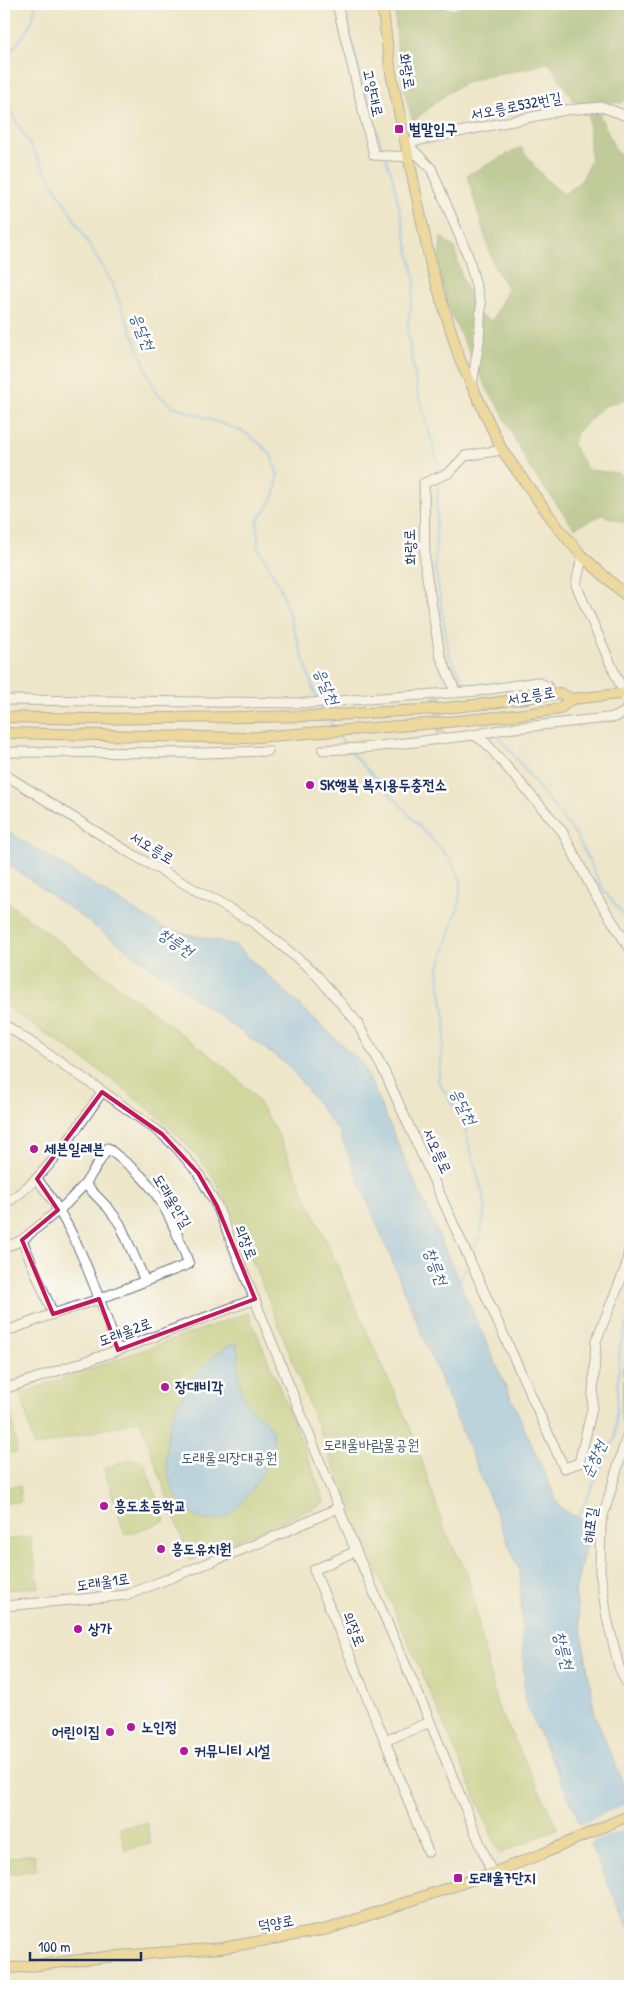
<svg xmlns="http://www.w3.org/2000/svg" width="634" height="1990" viewBox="0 0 634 1990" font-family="'Patrick Hand','Poor Story',sans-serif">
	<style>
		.green { fill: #aec76d; stroke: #647b66 }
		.forest { fill: #8aac60; stroke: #526e5f }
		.water { fill: #7fbdf3; stroke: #4d76a8 }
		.pier { fill: #eee6c9 }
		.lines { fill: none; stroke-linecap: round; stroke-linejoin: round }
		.stream { stroke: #7fbdf3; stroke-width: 2.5 }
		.minor-tunnel { stroke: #c4c1b4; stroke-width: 9; stroke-dasharray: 9 4.5; stroke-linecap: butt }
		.minor-casing { stroke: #656f83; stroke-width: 11 }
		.major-casing { stroke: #656f83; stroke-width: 12 }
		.minor { stroke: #fff; stroke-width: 9 }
		.major { stroke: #eac769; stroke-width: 10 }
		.marked { fill: none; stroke: #c2185b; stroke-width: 4; stroke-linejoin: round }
		.poi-dot { fill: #b5179e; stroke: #fff; stroke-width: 2 }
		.labels { text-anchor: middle; stroke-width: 5; stroke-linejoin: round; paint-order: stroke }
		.street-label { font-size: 15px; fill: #1b2f5e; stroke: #fff }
		.poi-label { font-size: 15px; font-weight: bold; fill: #1b2f5e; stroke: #fff; text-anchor: start }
		.park-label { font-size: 15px; fill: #475d62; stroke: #fff }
		.water-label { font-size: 16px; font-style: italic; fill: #395a8b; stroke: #fff }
	</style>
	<rect width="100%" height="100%" fill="#fff"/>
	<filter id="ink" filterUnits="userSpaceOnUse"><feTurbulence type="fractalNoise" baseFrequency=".02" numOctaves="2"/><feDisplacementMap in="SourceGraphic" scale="10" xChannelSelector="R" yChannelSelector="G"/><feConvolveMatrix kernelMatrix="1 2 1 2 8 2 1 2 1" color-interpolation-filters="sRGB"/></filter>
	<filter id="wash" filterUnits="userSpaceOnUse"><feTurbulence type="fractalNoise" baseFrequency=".0096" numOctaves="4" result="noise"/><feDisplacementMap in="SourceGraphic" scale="20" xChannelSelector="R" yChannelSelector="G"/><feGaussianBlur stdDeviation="1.12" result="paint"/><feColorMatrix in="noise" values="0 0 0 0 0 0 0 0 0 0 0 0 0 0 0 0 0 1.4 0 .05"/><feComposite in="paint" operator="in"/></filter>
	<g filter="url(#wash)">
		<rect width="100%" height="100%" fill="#eee6c9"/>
		<g class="green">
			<path d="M 4,900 L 224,1066 L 253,1094 L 276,1130 L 414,1436 L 445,1532 L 467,1572 L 497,1705 L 558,1828 L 500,1854 C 440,1713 376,1573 319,1430 C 295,1369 273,1307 246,1247 C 234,1219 223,1189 205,1166 C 155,1102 70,1051 4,1005 Z"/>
			<polygon points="248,1313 291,1414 325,1503 190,1561 140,1420 34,1447 21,1393"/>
			<polygon points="4,1396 9,1396 17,1452 4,1454"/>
			<polygon points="131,1459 144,1462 165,1521 125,1535 104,1469"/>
			<polygon points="20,1486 21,1502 4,1503 4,1487"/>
			<polygon points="30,1537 39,1587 4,1590 4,1540"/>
			<polygon points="147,1823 151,1844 125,1850 120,1828"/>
			<polygon points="34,1854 37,1870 10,1874 8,1858"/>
		</g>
		<path class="forest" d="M 395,4 L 429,4 L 454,10 L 468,4 L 630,4 L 630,96 L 622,103 L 593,100 L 617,153 L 630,157 L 630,406 L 624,399 L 603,407 L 576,433 L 573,445 L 588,470 L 618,473 L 630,481 L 630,527 L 627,524 L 602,515 L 574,528 L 529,467 L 500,409 L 487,389 L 450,313 L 438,268 L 441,237 L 455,248 L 462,278 L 476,313 L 492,321 L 508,289 L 494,267 L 467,175 L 521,147 C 533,165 546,181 564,194 L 582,180 L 591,159 L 588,112 L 573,100 L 549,62 C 526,71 501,72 477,79 C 452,86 433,105 413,122 C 401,84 395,44 395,4 Z"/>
		<g class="water">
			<polygon points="4,829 163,928 235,945 362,1063 560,1508 590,1524 575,1592 595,1715 630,1800 630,1932 525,1702 520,1572 339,1132 289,1066 4,861"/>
			<path d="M 236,1342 C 241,1362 235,1382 245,1401 C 253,1414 271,1419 273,1436 C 274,1453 260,1481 248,1494 C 243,1501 237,1509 230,1514 C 197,1536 171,1497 167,1468 C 160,1418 192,1364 236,1342 Z"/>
		</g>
		<polygon class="pier" points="630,1802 630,1827 587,1844 579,1825"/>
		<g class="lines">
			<g class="stream">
				<polyline points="342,4 373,119 384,154"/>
				<path d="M 4,59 C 17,43 36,26 35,4"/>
				<polyline points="4,101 112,283 156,393 173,406 244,432 259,443 271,455 278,475 275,494 267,509 257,521 258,547 280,587 314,691 324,712"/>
				<polyline points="386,159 392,175 415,279 407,330 418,394 438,463 438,475"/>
				<polyline points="438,481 435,566 449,655 468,689"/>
				<polyline points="328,719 335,729"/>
				<polyline points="338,734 346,746"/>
				<polyline points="497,734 576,835 604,891 630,923"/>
				<polyline points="351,752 450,859 461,880 459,904 438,971 446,1024 438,1081 463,1122 486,1206 480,1236 471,1255"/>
				<polyline points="459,1283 467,1262"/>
				<polyline points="577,1520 615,1438 620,1346 630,1317"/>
			</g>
		</g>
	</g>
	<g filter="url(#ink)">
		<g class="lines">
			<polyline class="minor-tunnel" points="433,700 439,733"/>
			<g class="minor-casing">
				<g id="minor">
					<polyline points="337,4 374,155 409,157"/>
					<polyline points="406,143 431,168 468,256 481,304 479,341 472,385"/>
					<polyline points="406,143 565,110 602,107 627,116 630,115"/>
					<polyline points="456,693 440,655 425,565 424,483 449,473 465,456 502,450"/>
					<polyline points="4,700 310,703 478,691 537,682 547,686 551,695"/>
					<polyline points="474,735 486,743 562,831 592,889 630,949"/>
					<polyline points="323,750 363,748 474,735 505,729 616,717 626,711 628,703 576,585 582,556"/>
					<polyline points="4,752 203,753 268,751"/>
					<polyline points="4,774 130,853 254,923 313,971 356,1021 385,1073 564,1468 579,1463 592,1409 596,1341 626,1267 630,1243"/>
					<polyline points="4,1024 95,1086 162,1134 177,1148 198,1173 217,1206 356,1551 426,1712 492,1873"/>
					<path d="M 37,1179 C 77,1228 96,1291 118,1350"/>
					<polyline points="85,1184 109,1209 120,1224 145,1281"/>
					<path d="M 4,1204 C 44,1181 76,1130 102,1092"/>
					<polyline points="22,1240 53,1314"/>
					<path d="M 4,1248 L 22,1240 L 66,1204 L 85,1184 L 108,1148 C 119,1158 131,1166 141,1176 C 165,1200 177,1233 189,1264 L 99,1299 L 53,1314 L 4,1332"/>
					<polyline points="630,1363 629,1429 601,1523 600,1571 607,1618 619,1667 630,1690"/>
					<polyline points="4,1389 113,1352 255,1299"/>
					<polyline points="356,1551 314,1570 388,1748 428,1852"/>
					<polyline points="4,1606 127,1595 274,1537 340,1507"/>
					<polyline points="385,1741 430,1722"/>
				</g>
			</g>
			<g class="major-casing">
				<g id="major">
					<polyline points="382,4 391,73 431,266 460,360 502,450 556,525 582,556 630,599"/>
					<polyline points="4,717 91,719 318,716 436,709 492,703 560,693 572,699"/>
					<polyline points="4,733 246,738 437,723 525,714 559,709 572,699 630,693"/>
					<polyline points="4,1969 106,1957 222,1948 328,1929 492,1873 542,1854 630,1815"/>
				</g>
			</g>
			<use href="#minor" class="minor"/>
			<use href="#major" class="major"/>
		</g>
	</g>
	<path d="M0 0H634V1990H0ZM 102,1092 L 162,1134 L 198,1173 L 217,1206 L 255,1299 L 118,1350 L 99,1299 L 53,1314 L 22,1240 L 58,1210 L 37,1179 Z" fill="#eee6c9" fill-opacity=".55" fill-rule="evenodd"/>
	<path class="marked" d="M 102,1092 L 162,1134 L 198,1173 L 217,1206 L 255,1299 L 118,1350 L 99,1299 L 53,1314 L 22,1240 L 58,1210 L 37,1179 Z"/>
	<g class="poi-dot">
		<rect x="394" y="124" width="10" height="10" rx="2.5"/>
		<circle cx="310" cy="785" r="5"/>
		<circle cx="34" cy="1149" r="5"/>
		<circle cx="165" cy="1387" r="5"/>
		<circle cx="104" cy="1506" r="5"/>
		<circle cx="161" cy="1549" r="5"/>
		<circle cx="78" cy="1629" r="5"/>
		<circle cx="131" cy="1727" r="5"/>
		<circle cx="110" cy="1732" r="5"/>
		<circle cx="184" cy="1751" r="5"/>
		<rect x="453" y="1873" width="10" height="10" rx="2.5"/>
	</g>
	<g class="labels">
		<g class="street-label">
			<text transform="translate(407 71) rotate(81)" y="5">화랑로</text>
			<text transform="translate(373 93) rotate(77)" y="5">고양대로</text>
			<text transform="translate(516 106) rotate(-11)" y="5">서오릉로532번길</text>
			<text transform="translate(410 547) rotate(-92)" y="5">화랑로</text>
			<text transform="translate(531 696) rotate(-10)" y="5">서오릉로</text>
			<text transform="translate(152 848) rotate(31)" y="5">서오릉로</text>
			<text transform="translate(437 1151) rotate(65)" y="5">서오릉로</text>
			<text transform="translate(172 1201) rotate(59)" y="5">도래울안길</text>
			<text transform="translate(246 1242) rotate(68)" y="5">의장로</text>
			<text transform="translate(125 1332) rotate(-20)" y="5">도래울2로</text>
			<text transform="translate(590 1525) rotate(-82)" y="5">해포길</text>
			<text transform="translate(103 1582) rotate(-8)" y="5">도래울1로</text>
			<text transform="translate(354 1629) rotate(68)" y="5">의장로</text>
			<text transform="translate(276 1923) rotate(-10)" y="5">덕양로</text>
		</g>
		<g class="poi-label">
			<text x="409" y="134">벌말입구</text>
			<text x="320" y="790">SK행복 복지용두충전소</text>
			<text x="44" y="1154">세븐일레븐</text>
			<text x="175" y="1392">장대비각</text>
			<text x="114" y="1511">흥도초등학교</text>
			<text x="171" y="1554">흥도유치원</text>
			<text x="88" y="1634">상가</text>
			<text x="141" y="1732">노인정</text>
			<text x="100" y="1737" text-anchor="end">어린이집</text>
			<text x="194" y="1756">커뮤니티 시설</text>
			<text x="468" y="1883">도래울7단지</text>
		</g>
		<g class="park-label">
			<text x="371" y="1450">도래울바람물공원</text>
			<text x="229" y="1463">도래울의장대공원</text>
		</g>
		<g class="water-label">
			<text transform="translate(143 331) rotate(68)" y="6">응달천</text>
			<text transform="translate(327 686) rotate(66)" y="6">응달천</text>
			<text transform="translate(176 942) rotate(34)" y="6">창릉천</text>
			<text transform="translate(464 1106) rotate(63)" y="6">응달천</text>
			<text transform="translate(436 1266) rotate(69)" y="6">창릉천</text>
			<text transform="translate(593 1459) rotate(-65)" y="6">순창천</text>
			<text transform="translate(564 1650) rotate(76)" y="6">창릉천</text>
		</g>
	</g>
	<rect width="634" height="1990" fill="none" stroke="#fff" stroke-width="20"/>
	<path d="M30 1952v8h111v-8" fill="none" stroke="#1b2f5e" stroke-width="2.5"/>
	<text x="38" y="1952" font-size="15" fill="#1b2f5e" stroke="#ffffff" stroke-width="4" paint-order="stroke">100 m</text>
</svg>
